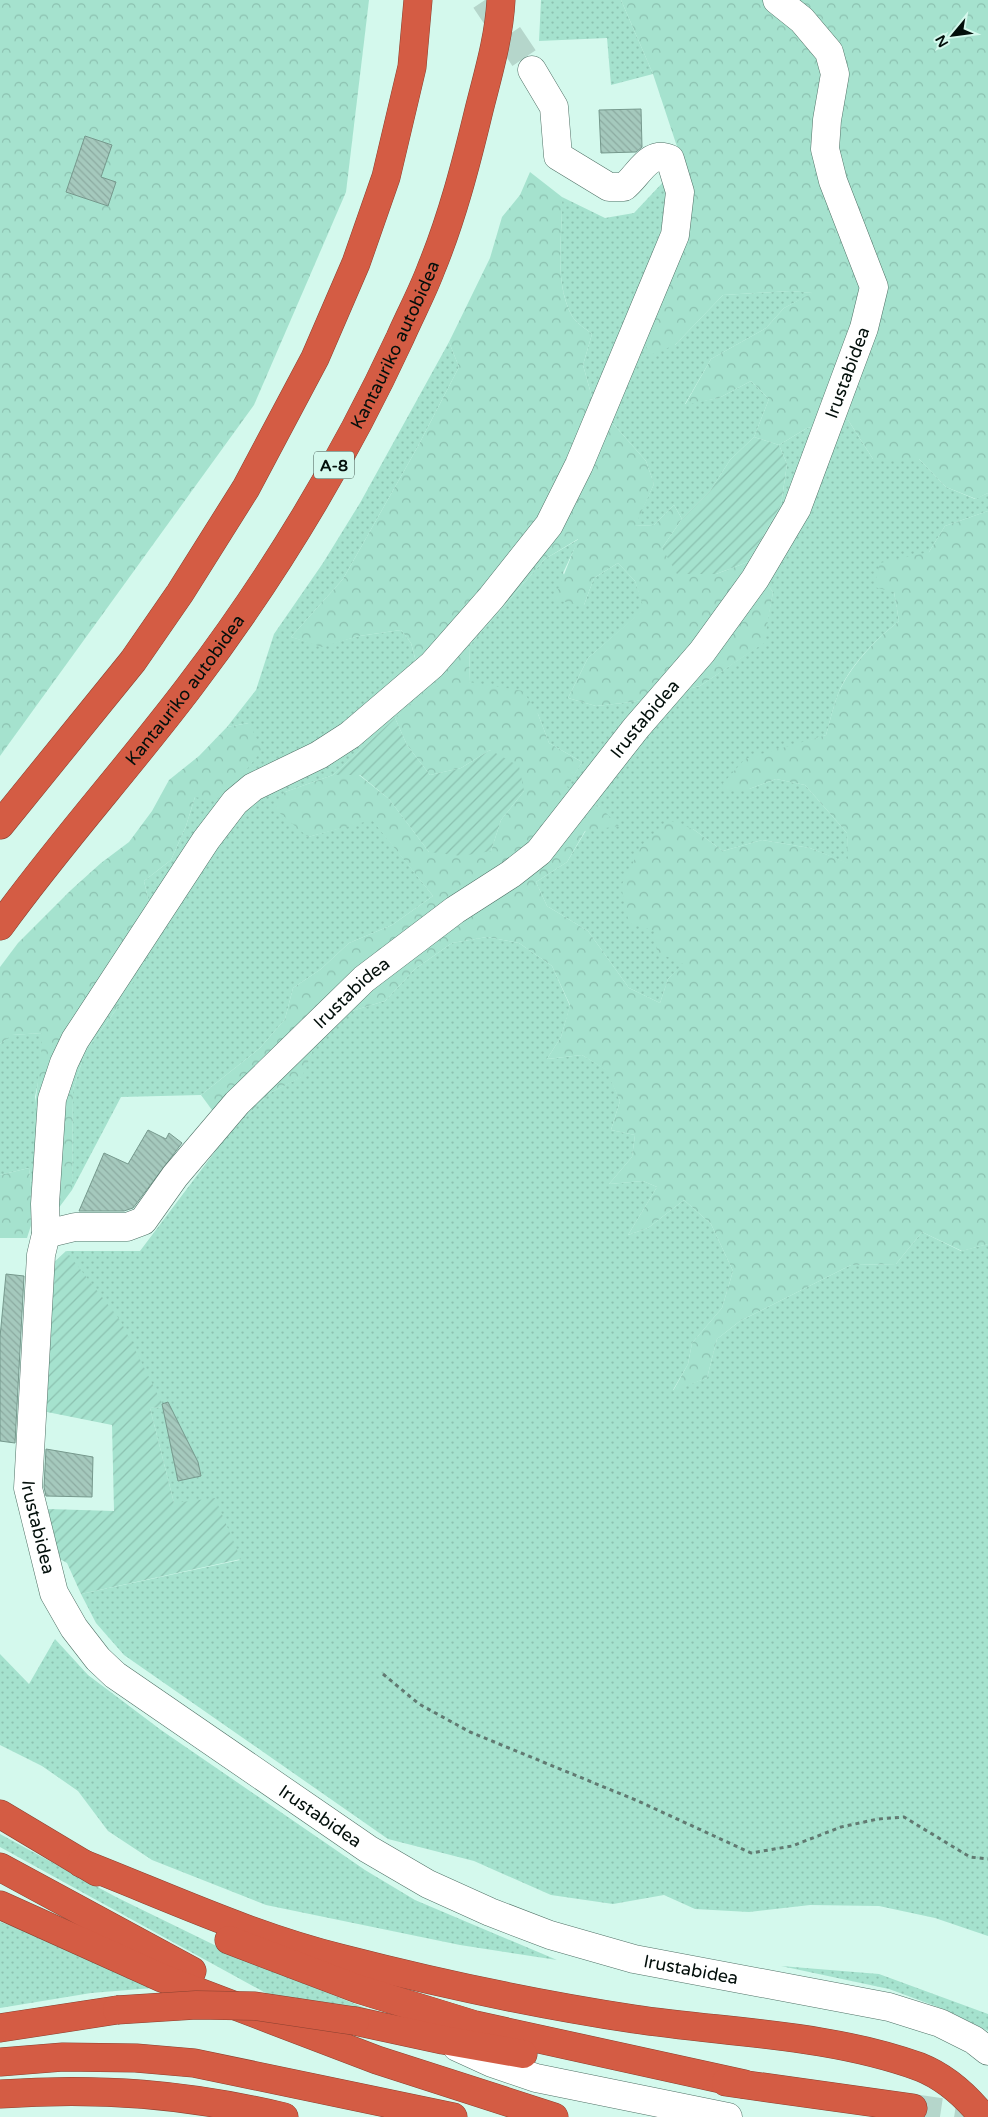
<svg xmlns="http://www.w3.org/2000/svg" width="988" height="2117" viewBox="0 0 988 2117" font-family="'Varela Round',sans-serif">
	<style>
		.grass { fill: url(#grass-dots) }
		.forest { fill: url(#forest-crowns) }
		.garden { fill: url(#garden-furrows) }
		.building { fill: url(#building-back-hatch); stroke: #76998d }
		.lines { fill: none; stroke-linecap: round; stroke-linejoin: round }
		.minor-tunnel { stroke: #b5d6cb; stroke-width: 28; stroke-dasharray: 28 14; stroke-linecap: butt }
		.highway-tunnel { stroke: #b5d6cb; stroke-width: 28; stroke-dasharray: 28 14; stroke-linecap: butt }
		.minor-casing { stroke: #507166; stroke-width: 29 }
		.highway-casing { stroke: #8b4130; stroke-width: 29 }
		.path { stroke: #617971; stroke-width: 3; stroke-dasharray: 4 4; stroke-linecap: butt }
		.minor { stroke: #fff; stroke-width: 28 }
		.highway { stroke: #d45c44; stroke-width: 28 }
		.highway-bridge-casing { stroke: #8b4130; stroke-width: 29; stroke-linecap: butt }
		.highway-bridge { stroke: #d45c44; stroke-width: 28 }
		.labels { text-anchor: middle; stroke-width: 4.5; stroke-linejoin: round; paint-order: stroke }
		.shield { fill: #d4f9ed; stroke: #42554f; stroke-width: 1 }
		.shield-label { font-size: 16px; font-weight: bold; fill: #030f0b }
		.street-label { font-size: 18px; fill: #030f0b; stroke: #d4f9ed }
	</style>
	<defs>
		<pattern id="grass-dots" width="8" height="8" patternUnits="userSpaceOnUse" patternTransform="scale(1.25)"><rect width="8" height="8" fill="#a5e2ce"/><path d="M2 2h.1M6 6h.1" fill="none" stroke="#8cc1b0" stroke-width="1.8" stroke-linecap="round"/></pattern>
		<pattern id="forest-crowns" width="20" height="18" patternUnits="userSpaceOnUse" patternTransform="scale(1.25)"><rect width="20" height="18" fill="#a5e2ce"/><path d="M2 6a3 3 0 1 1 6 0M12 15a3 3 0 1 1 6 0" fill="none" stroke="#8cc1b0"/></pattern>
		<pattern id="garden-furrows" width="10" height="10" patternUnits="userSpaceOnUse" patternTransform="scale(1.25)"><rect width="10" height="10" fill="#a5e2ce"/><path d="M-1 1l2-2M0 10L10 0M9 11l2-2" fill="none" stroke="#8cc1b0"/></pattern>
		<pattern id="building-back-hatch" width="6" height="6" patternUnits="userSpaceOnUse" patternTransform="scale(1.25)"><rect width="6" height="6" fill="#a5c9bd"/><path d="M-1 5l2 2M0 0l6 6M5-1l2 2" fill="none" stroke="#8caba1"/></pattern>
	</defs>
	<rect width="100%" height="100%" fill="#d4f9ed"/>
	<g class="grass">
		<polygon points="541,0 621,0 653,74 611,85 607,38 539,41"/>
		<path d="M 682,162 L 675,345 L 723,295 L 791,291 L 813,293 L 784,308 L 766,328 L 711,359 L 685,404 L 719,398 L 751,381 L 769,399 L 754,437 L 730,460 L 710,491 L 682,519 L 674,505 L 654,525 L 634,526 L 654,484 L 646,461 L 593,401 L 583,365 L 592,334 C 586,329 576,323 572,316 C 553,280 563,236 562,197 L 605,218 L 634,213 Z"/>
		<polygon points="449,342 459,367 417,448 343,579 291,637 322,646 359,636 401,630 411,643 424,692 333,775 285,792 308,837 372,819 433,896 392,925 349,943 321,969 293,988 285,1019 260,1048 201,1095 121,1097 72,1190 73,1090 85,1052 116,1010 149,903 144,881 171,860 186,826 195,797 249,723 227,727 256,690 274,634 323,563 360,503"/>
		<path d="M 848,420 L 873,459 L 919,459 L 946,487 L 975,499 L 988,493 L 988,511 L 945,526 L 929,552 L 894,592 L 899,621 C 875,640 850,665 838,694 C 833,707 830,721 826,735 L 787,748 L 749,789 L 776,779 L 805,785 L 847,833 L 849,864 L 810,848 L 762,840 L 723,851 L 693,829 L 655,931 L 684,964 L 668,979 L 660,1003 L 629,988 L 588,931 L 547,906 L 536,882 L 567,862 L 600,807 L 566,787 L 582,762 L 549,743 L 538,714 L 469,682 L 470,645 L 545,559 L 579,539 L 563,573 L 584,605 L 594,578 L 618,563 L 635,581 L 645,609 L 588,658 L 568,698 L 596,706 L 632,702 L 700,686 L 763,643 L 773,592 L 748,562 L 781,505 L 787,464 L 779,445 L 807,428 Z"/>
		<polygon points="487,937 519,943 552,966 570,1006 561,1037 547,1059 582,1055 607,1070 620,1101 611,1130 635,1135 632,1157 609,1184 643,1181 657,1187 628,1235 648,1228 684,1200 711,1224 733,1271 722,1308 692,1343 688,1364 673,1390 707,1378 717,1339 740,1321 851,1265 896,1264 922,1232 961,1251 988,1244 988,1936 935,1918 879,1906 810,1905 749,1912 695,1909 664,1895 613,1904 551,1895 474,1861 388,1839 124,1655 96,1623 81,1594 240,1560 174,1503 150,1408 163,1407 66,1251 140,1251 229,1133 270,1093 301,1077 314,1047 345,1013 385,1001 415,969 452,943"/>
		<polygon points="42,1033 42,1063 35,1097 55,1213 34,1216 29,1168 0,1175 0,1044 11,1035"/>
		<polygon points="55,1639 88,1675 161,1730 365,1870 415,1900 557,1960 460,1945 266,1905 152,1860 108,1831 78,1791 42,1766 0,1745 0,1654 29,1684"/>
		<polygon points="0,1834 116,1897 241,1958 375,2012 282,2002 0,1847"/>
		<polygon points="0,1922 25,1930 153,1988 91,1993 0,2008"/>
		<polygon points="781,1966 879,1974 988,2014 988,2031 946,2010 889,1989"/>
	</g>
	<g class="forest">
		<polygon points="0,0 369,0 346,192 254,405 0,756"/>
		<polygon points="621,0 988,0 988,493 976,499 946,487 919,459 873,459 848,420 807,428 779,445 754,437 769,399 751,381 719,398 685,405 711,359 766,328 784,308 812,293 791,291 723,295 675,345 650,355 642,336 692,192 653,74"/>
		<path d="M 530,172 L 562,197 C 563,235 553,281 572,316 C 576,323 586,329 592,334 L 583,365 L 593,401 L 646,461 L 654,484 L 635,526 L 654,525 L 674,505 L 682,519 L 662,548 L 716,574 L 748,562 L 773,592 L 764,643 L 700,686 L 632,702 L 596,706 L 568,698 L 588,658 L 644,609 L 635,581 L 618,563 L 594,578 L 584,605 L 554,600 L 578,539 L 545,559 L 470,645 L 469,682 L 523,691 L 538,714 L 549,743 L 582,762 L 567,787 L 600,807 L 619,826 L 585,831 L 567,862 L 536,882 L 547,906 L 588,931 L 629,988 L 660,1003 L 668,979 L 683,964 L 657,952 L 655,931 L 629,923 L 621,886 L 642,845 L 668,820 L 693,829 L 723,851 L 762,840 L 810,848 L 848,863 L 847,833 L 805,785 L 776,779 L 749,789 L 716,791 L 745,759 L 826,735 C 830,721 833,707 838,694 C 851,665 875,640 899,621 L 894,592 L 874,587 L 880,563 L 929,552 L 945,526 L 988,511 L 988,1244 L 962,1251 L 922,1232 L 896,1264 L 851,1265 L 740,1321 L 717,1339 L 707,1378 L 673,1391 L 688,1364 L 692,1343 L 722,1308 L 733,1271 L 711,1224 L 684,1200 L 648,1228 L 628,1235 L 657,1187 L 643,1181 L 609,1184 L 632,1157 L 635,1135 L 611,1130 L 620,1101 L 606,1070 L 582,1055 L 547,1059 L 561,1037 L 570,1005 L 552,966 L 519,943 L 487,937 L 452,943 L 415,969 L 385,1001 L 345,1013 L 314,1047 L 302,1077 L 270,1093 L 229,1133 L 201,1095 L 260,1048 L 285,1019 L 293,988 L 321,969 L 349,943 L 392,925 L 433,896 L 372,820 L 308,837 L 275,809 L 285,792 L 333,775 L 359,775 L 389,799 L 429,852 L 491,851 L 501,820 L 524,791 L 490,750 L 461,768 L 430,775 L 407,745 L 395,718 L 424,691 L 411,643 L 401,630 L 359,636 L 322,647 L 291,637 L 343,579 L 417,448 L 459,367 L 449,342 L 490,258 L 502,217 L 520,195 Z"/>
		<path d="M 249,723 L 262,750 L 240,778 L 215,801 L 195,797 L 186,826 L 171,860 L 144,881 L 149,903 L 146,961 L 116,1010 L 85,1052 L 73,1090 L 72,1190 L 55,1213 C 49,1190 36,1155 35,1132 C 33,1098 42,1067 42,1033 L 12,1035 L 0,1044 L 0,967 L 18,943 L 71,890 L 101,863 L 129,842 L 152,811 L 169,780 L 199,756 L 227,727 Z"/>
		<polygon points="29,1168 34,1216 27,1238 0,1238 0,1175"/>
	</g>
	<g class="garden">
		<polygon points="754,437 779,445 787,464 781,505 748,562 716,574 677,574 662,548 682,519 710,491 730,460"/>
		<polygon points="395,718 407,745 430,775 461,768 490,750 519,766 524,791 501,820 491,851 462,856 429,852 389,799 360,775 333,775"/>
		<polygon points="66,1251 120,1320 164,1407 150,1408 174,1503 215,1498 241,1559 81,1594 67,1563 58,1558 48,1509 114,1511 112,1425 42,1411 51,1265"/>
	</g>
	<g class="building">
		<polygon points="641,109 642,147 636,152 601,153 599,110"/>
		<polygon points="85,136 112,145 101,177 116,182 108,206 66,192"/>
		<polygon points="148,1130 166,1139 169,1133 182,1143 133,1208 124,1211 79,1211 104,1153 128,1164"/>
		<polygon points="6,1274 24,1276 15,1443 0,1441 0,1337"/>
		<polygon points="168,1402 198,1462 201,1476 178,1481 162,1404"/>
		<polygon points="46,1449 93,1457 92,1497 46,1496 44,1487"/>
	</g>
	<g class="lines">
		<polyline class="minor-tunnel" points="485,0 532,70"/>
		<polyline class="highway-tunnel" points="913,2108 973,2117"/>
		<g class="minor-casing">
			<g id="minor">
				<path id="s1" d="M 532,70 L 554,107 L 558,156 L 609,187 L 624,187 C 639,175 649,149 670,159 L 680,192 L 675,235 L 579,465 L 549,525 L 491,598 L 432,665 L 350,735 L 319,755 L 253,787 L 235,802 L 206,840 L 75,1040 L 64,1063 L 52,1099 L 45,1204 L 46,1234 L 41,1255 L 28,1488 L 54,1593 L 74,1628 L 98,1659 L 115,1675 L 368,1849 L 428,1884 L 490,1912 L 550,1935 L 634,1959 L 889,2007 L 940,2023 L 974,2040 L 988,2051"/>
				<path id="s2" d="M 46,1234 L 75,1227 L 127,1227 L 143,1221 L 175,1176 L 237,1103 L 364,979 L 455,910 L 511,874 L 539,852 L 636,728 L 702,652 L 755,579 L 797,508 L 864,328 L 874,287 L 833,181 L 825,149 L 827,120 L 835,74 L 829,52 L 802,20 L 777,0"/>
				<polyline points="457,2047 492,2063 536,2078 728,2117"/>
			</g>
		</g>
		<g class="highway-casing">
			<g id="highway">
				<polyline points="0,825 133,661 180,593 246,488 315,358 356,263 386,177 412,67 418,0"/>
				<path id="s3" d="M 0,926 C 60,843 128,768 190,686 C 272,578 343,461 400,338 C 410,315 422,293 431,269 C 452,218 466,164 479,110 C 488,74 499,38 501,0"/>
				<polyline points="0,1814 97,1872"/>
				<path d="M 81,1863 C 166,1896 251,1936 340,1958 C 437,1983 535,2004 634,2019 C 729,2033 829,2034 920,2067 C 945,2077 967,2097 983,2117"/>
				<polyline points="0,1867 192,1971"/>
				<polyline points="0,1905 162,1978 377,2060 554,2117"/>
				<polyline points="229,1940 358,1989 475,2025 744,2084"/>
				<polyline points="355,2021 443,2040 523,2054"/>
				<polyline points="0,2028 117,2010"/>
				<polyline points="0,2062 63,2057 136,2058 194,2063 453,2117"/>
				<polyline points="726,2082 913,2108"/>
				<path d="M 0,2094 C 100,2087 186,2094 284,2117"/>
			</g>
		</g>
		<polyline class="path" points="383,1674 419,1704 470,1732 638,1801 751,1853 792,1846 841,1827 878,1819 904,1817 970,1857 988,1859"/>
		<use href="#minor" class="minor"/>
		<use href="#highway" class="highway"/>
		<g class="highway-bridge-casing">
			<polyline id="highway-bridge" points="117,2010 196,2005 255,2006 355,2021"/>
		</g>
		<use href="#highway-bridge" class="highway-bridge"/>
	</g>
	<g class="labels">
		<rect class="shield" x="314" y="451.5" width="40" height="27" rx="4"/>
		<g class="shield-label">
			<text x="334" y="471">A-8</text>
		</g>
		<g class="street-label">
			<text dy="6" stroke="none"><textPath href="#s3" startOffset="705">Kantauriko autobidea</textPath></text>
			<text dy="6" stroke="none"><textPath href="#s2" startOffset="1219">Irustabidea</textPath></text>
			<text dy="6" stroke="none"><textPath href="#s3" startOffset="300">Kantauriko autobidea</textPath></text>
			<text dy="6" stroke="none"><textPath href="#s2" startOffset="814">Irustabidea</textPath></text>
			<text dy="6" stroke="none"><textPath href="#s2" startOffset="409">Irustabidea</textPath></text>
			<text dy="6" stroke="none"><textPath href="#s1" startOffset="1824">Irustabidea</textPath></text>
			<text dy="6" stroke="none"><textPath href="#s1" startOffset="2244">Irustabidea</textPath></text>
			<text dy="6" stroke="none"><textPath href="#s1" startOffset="2649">Irustabidea</textPath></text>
		</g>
	</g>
	<g transform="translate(953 35) rotate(241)" stroke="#d4f9ed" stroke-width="4" paint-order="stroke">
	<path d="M0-4L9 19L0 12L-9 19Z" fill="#030f0b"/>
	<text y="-8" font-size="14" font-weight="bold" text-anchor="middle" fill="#030f0b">N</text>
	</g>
</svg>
